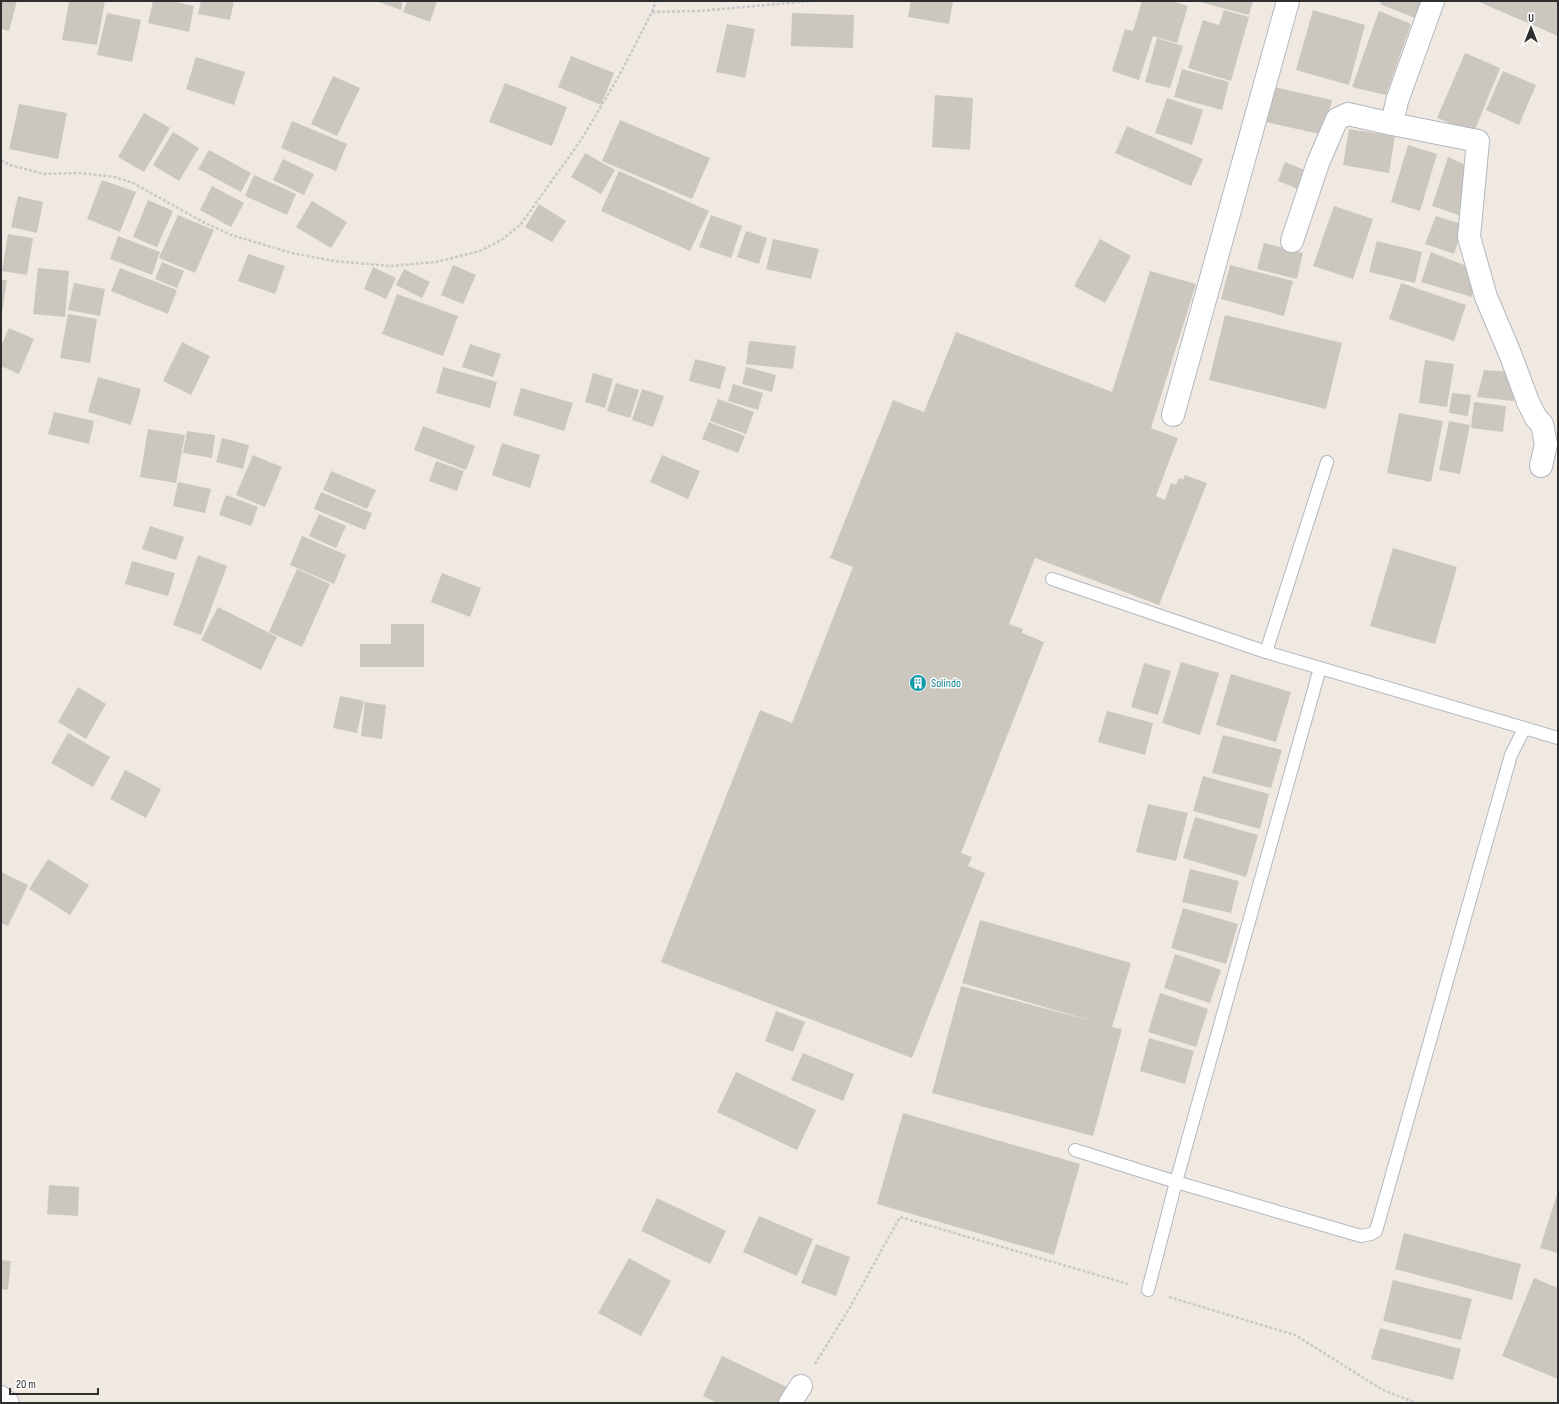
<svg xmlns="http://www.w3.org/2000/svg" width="1559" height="1404" viewBox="0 0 1559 1404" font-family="'Sofia Sans Condensed',sans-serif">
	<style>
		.building { fill: #cbc7bf }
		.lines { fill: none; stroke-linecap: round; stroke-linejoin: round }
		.lane-casing { stroke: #b4b7c1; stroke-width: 14 }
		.street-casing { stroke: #b4b7c1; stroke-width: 24 }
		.path { stroke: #c9c9c9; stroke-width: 2.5; stroke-dasharray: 3 2; stroke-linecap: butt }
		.lane { stroke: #fff; stroke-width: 12 }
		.street { stroke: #fff; stroke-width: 22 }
		.labels { text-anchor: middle; stroke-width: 3; stroke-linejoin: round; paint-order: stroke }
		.culture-label { font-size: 12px; fill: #0d838f; stroke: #fff; text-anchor: start }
	</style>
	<rect width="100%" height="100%" fill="#efe9e1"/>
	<g class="building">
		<polygon points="1,1 17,1 9,31 1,29"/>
		<polygon points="69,1 105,1 97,45 62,40"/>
		<polygon points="153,1 172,1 194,6 189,32 148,23"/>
		<polygon points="201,1 234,1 230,20 198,14"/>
		<polygon points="376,1 403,1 401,10"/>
		<polygon points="407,1 437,1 430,22 403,12"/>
		<polygon points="911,1 953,1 949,24 908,17"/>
		<polygon points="1142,1 1172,1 1188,6 1177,43 1153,36 1139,80 1112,71 1125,29 1133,31"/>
		<polygon points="1196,1 1253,1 1249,15"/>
		<polygon points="1381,1 1428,1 1420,20 1380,4"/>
		<polygon points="1477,1 1558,1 1558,36"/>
		<polygon points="1224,10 1249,17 1231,81 1188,68 1203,20 1219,25"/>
		<polygon points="1313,10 1365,25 1349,85 1296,70"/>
		<polygon points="1379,11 1411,24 1386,95 1352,87"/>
		<polygon points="107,13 141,20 132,62 97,55"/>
		<polygon points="792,13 854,15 853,48 791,46"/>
		<polygon points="727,24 755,29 745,78 716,72"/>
		<polygon points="1157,38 1183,46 1170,88 1145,82"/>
		<polygon points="1465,53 1500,68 1474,132 1437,118"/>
		<polygon points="571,56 614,73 601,105 558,87"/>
		<polygon points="196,57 245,72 234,105 186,89"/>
		<polygon points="1182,69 1229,82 1222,110 1174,97"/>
		<polygon points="1503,71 1536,85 1519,125 1486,110"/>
		<polygon points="333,76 360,88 337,136 311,124"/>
		<polygon points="505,83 567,107 552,146 489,122"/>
		<polygon points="1274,87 1332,100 1324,135 1266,122"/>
		<polygon points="935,95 973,98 970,150 932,147"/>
		<polygon points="1167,98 1203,110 1192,145 1155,133"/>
		<polygon points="19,104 67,113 58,159 9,149"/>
		<polygon points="144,113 170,128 144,172 118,157"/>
		<polygon points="620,120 710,158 692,199 602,161"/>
		<polygon points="292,121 347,144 336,171 281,148"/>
		<polygon points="1127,126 1203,159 1191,186 1115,153"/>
		<polygon points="1349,129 1395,136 1389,173 1343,165"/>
		<polygon points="173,132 199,148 179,181 153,165"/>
		<polygon points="1408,145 1437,154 1420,211 1391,202"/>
		<polygon points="209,150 251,173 241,192 198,169"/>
		<polygon points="585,153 615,170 601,194 571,177"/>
		<polygon points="1448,157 1472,168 1461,216 1432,206"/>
		<polygon points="283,159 314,174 304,195 273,180"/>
		<polygon points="1285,162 1310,172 1303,191 1278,181"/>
		<polygon points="619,171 709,211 690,251 601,211"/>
		<polygon points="254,175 296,194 287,215 245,196"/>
		<polygon points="102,180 136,192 120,232 87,219"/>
		<polygon points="212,186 244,203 231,227 200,210"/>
		<polygon points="18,196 43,202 37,233 11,227"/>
		<polygon points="148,200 173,211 157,247 133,237"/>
		<polygon points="312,201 347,222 331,248 296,227"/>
		<polygon points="539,204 566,221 552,242 525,227"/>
		<polygon points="1334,206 1373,219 1353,279 1313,266"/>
		<polygon points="178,215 214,230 195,273 159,258"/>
		<polygon points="711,215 742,226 731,258 699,247"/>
		<polygon points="1436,216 1464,225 1454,254 1425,244"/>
		<polygon points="746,231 767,238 759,264 737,257"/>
		<polygon points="8,234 33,238 27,275 2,271"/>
		<polygon points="118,236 160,252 152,275 110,259"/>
		<polygon points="773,239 819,249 811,279 766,269"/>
		<polygon points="1100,239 1131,256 1105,303 1074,286"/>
		<polygon points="1377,241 1422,252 1415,283 1369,272"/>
		<polygon points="1264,243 1303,253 1297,279 1257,269"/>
		<polygon points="1431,252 1474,269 1472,297 1421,282"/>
		<polygon points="248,254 285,266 275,294 238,281"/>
		<polygon points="162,262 184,271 177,288 155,279"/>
		<polygon points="453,265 476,275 463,304 441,295"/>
		<polygon points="1230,265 1293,281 1284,316 1221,299"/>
		<polygon points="373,267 396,278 386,299 364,289"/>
		<polygon points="38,268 69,271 65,317 33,314"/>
		<polygon points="120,268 177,290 168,314 111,291"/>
		<polygon points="404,269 430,282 422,298 396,285"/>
		<polygon points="1150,271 1196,284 1151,428 1178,438 1156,496 1165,500 1171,483 1176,485 1179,478 1183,480 1185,475 1207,483 1159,605 1035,558 1009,624 1023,629 1022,633 1044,642 961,853 972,857 968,866 985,873 912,1058 661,962 760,710 792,723 853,567 830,558 893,400 924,412 956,332 1112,392"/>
		<polygon points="1,280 7,280 2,313 1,312"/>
		<polygon points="74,283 105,289 100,316 68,310"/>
		<polygon points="1401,283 1466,305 1454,341 1389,319"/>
		<polygon points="397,294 458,316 443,356 382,334"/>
		<polygon points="68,314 97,319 90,363 60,358"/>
		<polygon points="1225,315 1342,343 1326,409 1209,380"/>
		<polygon points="9,328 34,339 19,374 1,366 1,346"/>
		<polygon points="749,341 796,346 793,369 746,364"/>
		<polygon points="182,342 210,356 191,395 163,381"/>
		<polygon points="470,344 501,354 493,377 462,367"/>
		<polygon points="695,359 726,367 720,389 689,381"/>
		<polygon points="1425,360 1454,364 1447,407 1419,403"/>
		<polygon points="443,367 497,382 490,408 436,393"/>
		<polygon points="746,367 776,375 772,392 742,384"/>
		<polygon points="1484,370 1511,372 1514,401 1477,397"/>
		<polygon points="593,373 613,379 605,408 585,402"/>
		<polygon points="98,377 141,389 131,425 88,412"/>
		<polygon points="616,383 639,390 630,418 607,411"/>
		<polygon points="733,384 763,393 758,410 728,401"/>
		<polygon points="521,388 573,403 564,431 513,415"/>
		<polygon points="642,389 664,396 653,427 632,420"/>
		<polygon points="1452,393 1471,395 1468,416 1449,413"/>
		<polygon points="718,399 754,412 746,434 710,421"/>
		<polygon points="1474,402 1506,406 1503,432 1471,428"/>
		<polygon points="54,412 94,421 89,444 48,434"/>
		<polygon points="1399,413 1443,421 1431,482 1387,473"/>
		<polygon points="1449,421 1470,425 1460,474 1439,470"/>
		<polygon points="709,422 745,436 738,453 702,439"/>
		<polygon points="423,426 475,446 466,470 414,450"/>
		<polygon points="148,429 185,435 176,483 140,477"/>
		<polygon points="187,431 215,435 212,458 183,453"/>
		<polygon points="222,438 249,445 243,469 216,462"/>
		<polygon points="502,443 540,455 530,488 492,475"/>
		<polygon points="253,455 282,467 265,507 236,495"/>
		<polygon points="662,455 700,471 688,499 650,482"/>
		<polygon points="436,461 464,471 457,491 429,481"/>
		<polygon points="331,471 376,490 367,509 323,490"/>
		<polygon points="178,482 211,489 205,513 173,506"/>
		<polygon points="321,492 372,513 365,530 314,509"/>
		<polygon points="226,495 258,507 251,526 219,515"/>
		<polygon points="319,514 346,526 336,548 309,536"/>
		<polygon points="150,526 184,537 176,560 142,549"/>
		<polygon points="302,536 346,555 334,584 290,565"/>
		<polygon points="1393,548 1457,567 1435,644 1370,626"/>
		<polygon points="198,555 227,566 201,635 173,625"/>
		<polygon points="132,561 175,573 168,596 125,584"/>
		<polygon points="297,569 330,584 302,647 269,632"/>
		<polygon points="442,573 481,588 470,617 431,602"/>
		<polygon points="218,607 277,637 261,670 201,640"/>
		<polygon points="391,624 424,624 424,667 360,667 360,644 391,644"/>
		<polygon points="1181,662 1219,673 1200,735 1162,723"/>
		<polygon points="1144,663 1171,671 1158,715 1131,707"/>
		<polygon points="1231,674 1291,692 1276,742 1216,725"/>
		<polygon points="78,687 106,704 86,739 58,722"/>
		<polygon points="340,696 364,701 357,733 333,728"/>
		<polygon points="365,702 386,705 382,739 361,736"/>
		<polygon points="1107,711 1153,723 1145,755 1098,742"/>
		<polygon points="68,733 110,757 93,787 51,763"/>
		<polygon points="1223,735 1282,750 1271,788 1212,773"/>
		<polygon points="125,770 161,789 146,818 110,799"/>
		<polygon points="1203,776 1269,794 1260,829 1193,811"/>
		<polygon points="1148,804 1188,813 1176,861 1136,852"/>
		<polygon points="1195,817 1258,835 1246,877 1183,858"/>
		<polygon points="48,859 89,885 70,915 29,889"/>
		<polygon points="1190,869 1239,881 1231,913 1182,902"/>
		<polygon points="1,872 28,885 8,926 1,923"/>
		<polygon points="1183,908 1238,924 1226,964 1171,948"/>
		<polygon points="980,920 1131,963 1112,1027 1122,1029 1093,1136 932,1093 961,986 1099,1023 962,983"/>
		<polygon points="1175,954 1221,970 1210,1003 1164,988"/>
		<polygon points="1160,993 1208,1009 1196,1047 1148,1032"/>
		<polygon points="776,1011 805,1022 793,1052 765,1041"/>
		<polygon points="1149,1038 1194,1051 1185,1084 1140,1071"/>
		<polygon points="803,1053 854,1074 843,1101 791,1080"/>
		<polygon points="736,1072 816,1110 797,1150 717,1112"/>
		<polygon points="903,1113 1080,1164 1054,1255 877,1204"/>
		<polygon points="49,1185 79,1187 78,1216 47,1214"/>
		<polygon points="1558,1191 1558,1253 1540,1248"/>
		<polygon points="657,1198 726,1231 710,1264 641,1231"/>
		<polygon points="759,1216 813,1239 797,1276 743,1252"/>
		<polygon points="1404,1233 1521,1264 1512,1300 1395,1269"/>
		<polygon points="816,1244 850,1257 836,1296 801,1283"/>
		<polygon points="629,1258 671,1281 641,1336 598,1313"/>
		<polygon points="1,1260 11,1261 8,1290 1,1289"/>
		<polygon points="1534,1278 1558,1288 1558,1379 1502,1356"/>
		<polygon points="1393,1280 1472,1299 1461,1340 1383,1321"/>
		<polygon points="1380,1328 1461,1349 1453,1380 1371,1359"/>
		<polygon points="722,1356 789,1388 782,1403 717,1403 703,1396"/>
	</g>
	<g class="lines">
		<g class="lane-casing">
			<g id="lane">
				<polyline points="1052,579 1266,652 1558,738"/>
				<polyline points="1266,652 1327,462"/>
				<polyline points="1075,1150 1176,1182 1361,1236 1371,1234 1376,1231 1511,755 1524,729"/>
				<polyline points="1148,1290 1176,1182 1320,668"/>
			</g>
		</g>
		<g class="street-casing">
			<g id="street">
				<polyline points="1433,1 1397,101 1392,124 1478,141 1469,237 1486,297 1511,356 1528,402 1536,418 1542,424 1546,444 1541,466"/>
				<polyline points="1292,241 1318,163 1337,119 1348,114 1392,124"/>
				<polyline points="1173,415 1288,1"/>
				<polyline points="1,1397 8,1403"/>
				<polyline points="790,1403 801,1386"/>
			</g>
		</g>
		<g class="path">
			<polyline points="652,12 699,11 811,1"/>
			<polyline points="1,160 10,165 44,174 79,173 115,177 133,183 203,222 231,235 292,253 334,261 390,266 436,262 480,251 503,239 521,224 581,140 619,76 652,12 656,1"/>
			<polyline points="1169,1297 1295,1335 1383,1390 1416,1403"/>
			<polyline points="815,1364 849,1309 900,1217 1128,1284"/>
		</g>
		<use href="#lane" class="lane"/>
		<use href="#street" class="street"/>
	</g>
	<defs>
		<g id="building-disc" transform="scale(0.9)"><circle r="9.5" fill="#0f9aa8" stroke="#fff"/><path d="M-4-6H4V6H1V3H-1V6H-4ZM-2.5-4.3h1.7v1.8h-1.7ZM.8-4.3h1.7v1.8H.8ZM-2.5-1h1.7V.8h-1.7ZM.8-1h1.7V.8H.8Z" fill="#fff"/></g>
	</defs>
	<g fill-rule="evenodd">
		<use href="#building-disc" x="918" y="683"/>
	</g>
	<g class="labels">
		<g class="culture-label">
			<text x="931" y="687">Solindo</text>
		</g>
	</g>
	<rect width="1559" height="1404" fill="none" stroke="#2e2e2e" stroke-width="4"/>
	<g transform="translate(1531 28)" stroke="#ffffff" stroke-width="3" paint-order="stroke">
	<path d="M0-3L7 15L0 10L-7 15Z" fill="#2e2e2e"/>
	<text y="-6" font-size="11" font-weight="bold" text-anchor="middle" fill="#2e2e2e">U</text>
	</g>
	<path d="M10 1388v6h88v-6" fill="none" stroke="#2e2e2e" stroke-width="2"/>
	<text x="16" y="1388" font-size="12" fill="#2e2e2e" stroke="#ffffff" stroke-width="3" paint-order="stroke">20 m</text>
</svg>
